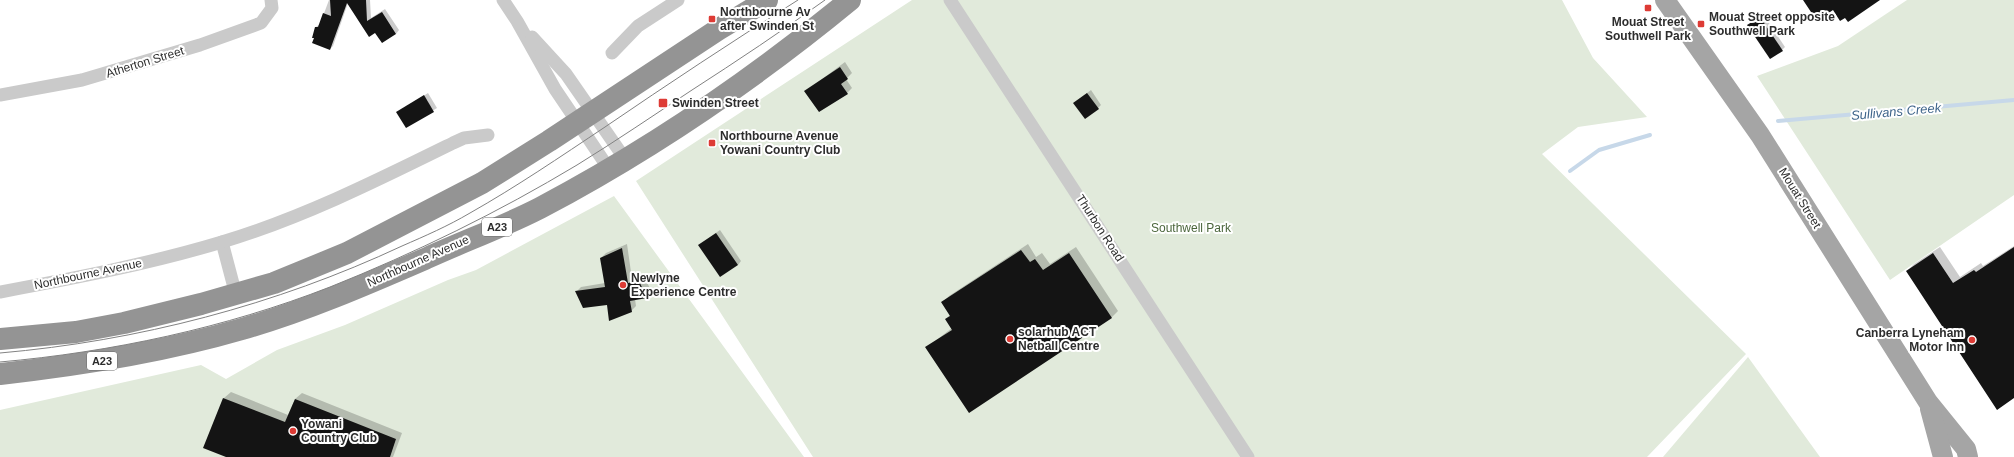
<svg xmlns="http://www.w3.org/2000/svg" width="2014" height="457" viewBox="0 0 2014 457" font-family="Arial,sans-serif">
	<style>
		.green { fill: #e1eadb }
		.shadow { fill: #0003 }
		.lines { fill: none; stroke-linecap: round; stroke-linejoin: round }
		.stream { stroke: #c7d8e9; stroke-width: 4 }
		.building { fill: #141414 }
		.street { stroke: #cacaca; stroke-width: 13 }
		.primary { stroke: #a5a5a5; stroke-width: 20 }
		.highway { stroke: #949494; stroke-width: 22 }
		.tram { stroke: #828282; stroke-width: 1 }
		.poi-dot { fill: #dd3b35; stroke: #fff; stroke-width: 1.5 }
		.labels { text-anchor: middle; stroke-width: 4; stroke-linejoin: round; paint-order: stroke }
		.shield { fill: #fff; stroke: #6c6c6c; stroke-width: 1 }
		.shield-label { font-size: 11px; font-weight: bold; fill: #2d2d2d }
		.poi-label { font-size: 12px; font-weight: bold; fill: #2d2d2d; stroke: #fff; text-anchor: start }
		.street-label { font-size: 12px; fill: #2d2d2d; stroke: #fff }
		.park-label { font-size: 12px; fill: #4b663c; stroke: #fff }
		.water-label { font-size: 13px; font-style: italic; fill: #3f658b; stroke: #fff }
	</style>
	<rect width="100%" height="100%" fill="#fff"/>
	<g class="green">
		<polygon points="912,0 1562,0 1593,58 1647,117 1578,127 1542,154 1746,354 1647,457 813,457 636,181"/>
		<polygon points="1907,0 2014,0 2014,195 1890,280 1757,76 1838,46"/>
		<polygon points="614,196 804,457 0,457 0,410 201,365 226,379 277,350 345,325 448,280 476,270"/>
		<polygon points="1748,357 1820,457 1663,457"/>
	</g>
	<g class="shadow">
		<polygon points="329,0 370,0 371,18 385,9 399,30 396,34 375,31 348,3 333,46 330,49 316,27 320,24"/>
		<polygon points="1763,14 1785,47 1782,50 1751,22"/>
		<polygon points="845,62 852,73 846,79 852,88 847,93 806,91"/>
		<polygon points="1091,90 1101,105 1098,108 1074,103"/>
		<polygon points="428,93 437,108 406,127 398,112"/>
		<polygon points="720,230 741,261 738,265 699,245"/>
		<polygon points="627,244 632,279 644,277 652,292 647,297 635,299 636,306 631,311 576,292 581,287 605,283 601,258 606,253"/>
		<polygon points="1028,244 1036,257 1042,253 1050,264 1076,247 1118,311 1112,317 969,411 926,348 952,328 946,319 950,315 942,303 949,296"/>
		<polygon points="2014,246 2014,397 1907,271 1914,264 1940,247 1960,277 1981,263 1983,266"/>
		<polygon points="231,392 288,415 295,399 302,393 402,433 393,457 229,457 205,447 224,398"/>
	</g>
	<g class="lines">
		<g class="stream">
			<polyline points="1778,121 2014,100"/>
			<polyline points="1570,171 1599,150 1650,135"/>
		</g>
	</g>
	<g class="building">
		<polygon points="330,0 366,0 367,21 382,12 396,34 382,43 375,33 369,37 347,3 330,50 312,43 314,38 312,38 315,27 318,27 323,13 331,16"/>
		<polygon points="1803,0 1880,0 1848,22 1845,18 1840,21 1833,10 1817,21"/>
		<polygon points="1760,17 1783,51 1770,59 1747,25"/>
		<polygon points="840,67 848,79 841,84 848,94 819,112 804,91"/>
		<polygon points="1087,93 1099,109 1085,119 1073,103"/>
		<polygon points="424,95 434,112 406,128 396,112"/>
		<polygon points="716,233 738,265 720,277 698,245"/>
		<polygon points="2014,247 2014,398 1997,410 1906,271 1933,253 1953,283 1974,270 1976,272"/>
		<polygon points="622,248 628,283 639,281 647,298 630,301 632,312 609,321 607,305 583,308 575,291 605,287 600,258"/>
		<polygon points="1021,250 1030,262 1035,259 1043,270 1069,253 1112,318 969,413 925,347 952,330 945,319 950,316 941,302"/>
		<polygon points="223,398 285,422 295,399 396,439 390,457 226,457 203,448"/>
	</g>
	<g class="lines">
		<g class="street">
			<polyline points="503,0 517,21 555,89 609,169"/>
			<polyline points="950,0 1248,457"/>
			<polyline points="532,37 566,74 625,159"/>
			<polyline points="612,53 638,26 678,0"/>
			<polyline points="0,95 82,80 200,45 261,23 272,8 271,0"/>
			<polyline points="222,242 236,295"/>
			<path d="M 0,292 C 75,278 149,264 222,242 C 302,218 378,180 453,143 L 464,138 L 488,135"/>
		</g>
		<g class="primary">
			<polyline points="1665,0 1760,135 1928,402 1966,449 1968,457"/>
			<polyline points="1930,409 1943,457"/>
		</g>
		<g class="highway">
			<polyline points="0,339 76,332 124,323 201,304 274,283 347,253 482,183 549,141 719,29 767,0"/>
			<path d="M 0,374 C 81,365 163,352 242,329 C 305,311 367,284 427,258 C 464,241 503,227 540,208 C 650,150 754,79 850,0"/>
		</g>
		<g class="tram">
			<path d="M 0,353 C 138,341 276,305 402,246 C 425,236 448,226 470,213 C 516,187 560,157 605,127 C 668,84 733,41 798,0"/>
			<path d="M 0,362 C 112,352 225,328 330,287 C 415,253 499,212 577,165 C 616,141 654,115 692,90 C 737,61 782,31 825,0"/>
		</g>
	</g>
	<g class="poi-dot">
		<rect x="1644" y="4" width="8" height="8" rx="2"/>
		<rect x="708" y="15" width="8" height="8" rx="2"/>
		<rect x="1697" y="20" width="8" height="8" rx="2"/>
		<rect x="658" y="98" width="10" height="10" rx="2"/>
		<rect x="708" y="139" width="8" height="8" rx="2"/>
		<circle cx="623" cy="285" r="4"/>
		<circle cx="1010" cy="339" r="4"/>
		<circle cx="1972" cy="340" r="4"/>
		<circle cx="293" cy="431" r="4"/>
	</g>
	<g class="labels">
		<g class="shield">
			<rect x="482" y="218" width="30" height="18" rx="3"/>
			<rect x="87" y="352" width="30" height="18" rx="3"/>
		</g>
		<g class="shield-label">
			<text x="497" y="231">A23</text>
			<text x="102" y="365">A23</text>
		</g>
		<g class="poi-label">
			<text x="720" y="16">Northbourne Av<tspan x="720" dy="14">after Swinden St</tspan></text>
			<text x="1709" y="21">Mouat Street opposite<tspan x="1709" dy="14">Southwell Park</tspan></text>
			<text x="1648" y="26" text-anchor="middle">Mouat Street<tspan x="1648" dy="14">Southwell Park</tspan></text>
			<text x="672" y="107">Swinden Street</text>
			<text x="720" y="140">Northbourne Avenue<tspan x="720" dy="14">Yowani Country Club</tspan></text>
			<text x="631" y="282">Newlyne<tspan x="631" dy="14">Experience Centre</tspan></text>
			<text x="1018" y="336">solarhub ACT<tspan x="1018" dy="14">Netball Centre</tspan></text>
			<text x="1964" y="337" text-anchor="end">Canberra Lyneham<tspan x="1964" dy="14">Motor Inn</tspan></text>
			<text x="301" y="428">Yowani<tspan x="301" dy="14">Country Club</tspan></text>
		</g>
		<g class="street-label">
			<text transform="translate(145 62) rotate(-17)" y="4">Atherton Street</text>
			<text transform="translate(1800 198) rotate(58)" y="4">Mouat Street</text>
			<text transform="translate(1100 228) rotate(57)" y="4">Thurbon Road</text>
			<text transform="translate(418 261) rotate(-24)" y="4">Northbourne Avenue</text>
			<text transform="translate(88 274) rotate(-12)" y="4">Northbourne Avenue</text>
		</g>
		<g class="park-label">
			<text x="1191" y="232">Southwell Park</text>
		</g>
		<g class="water-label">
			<text transform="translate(1896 111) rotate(-5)" y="5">Sullivans Creek</text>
		</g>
	</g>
</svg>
